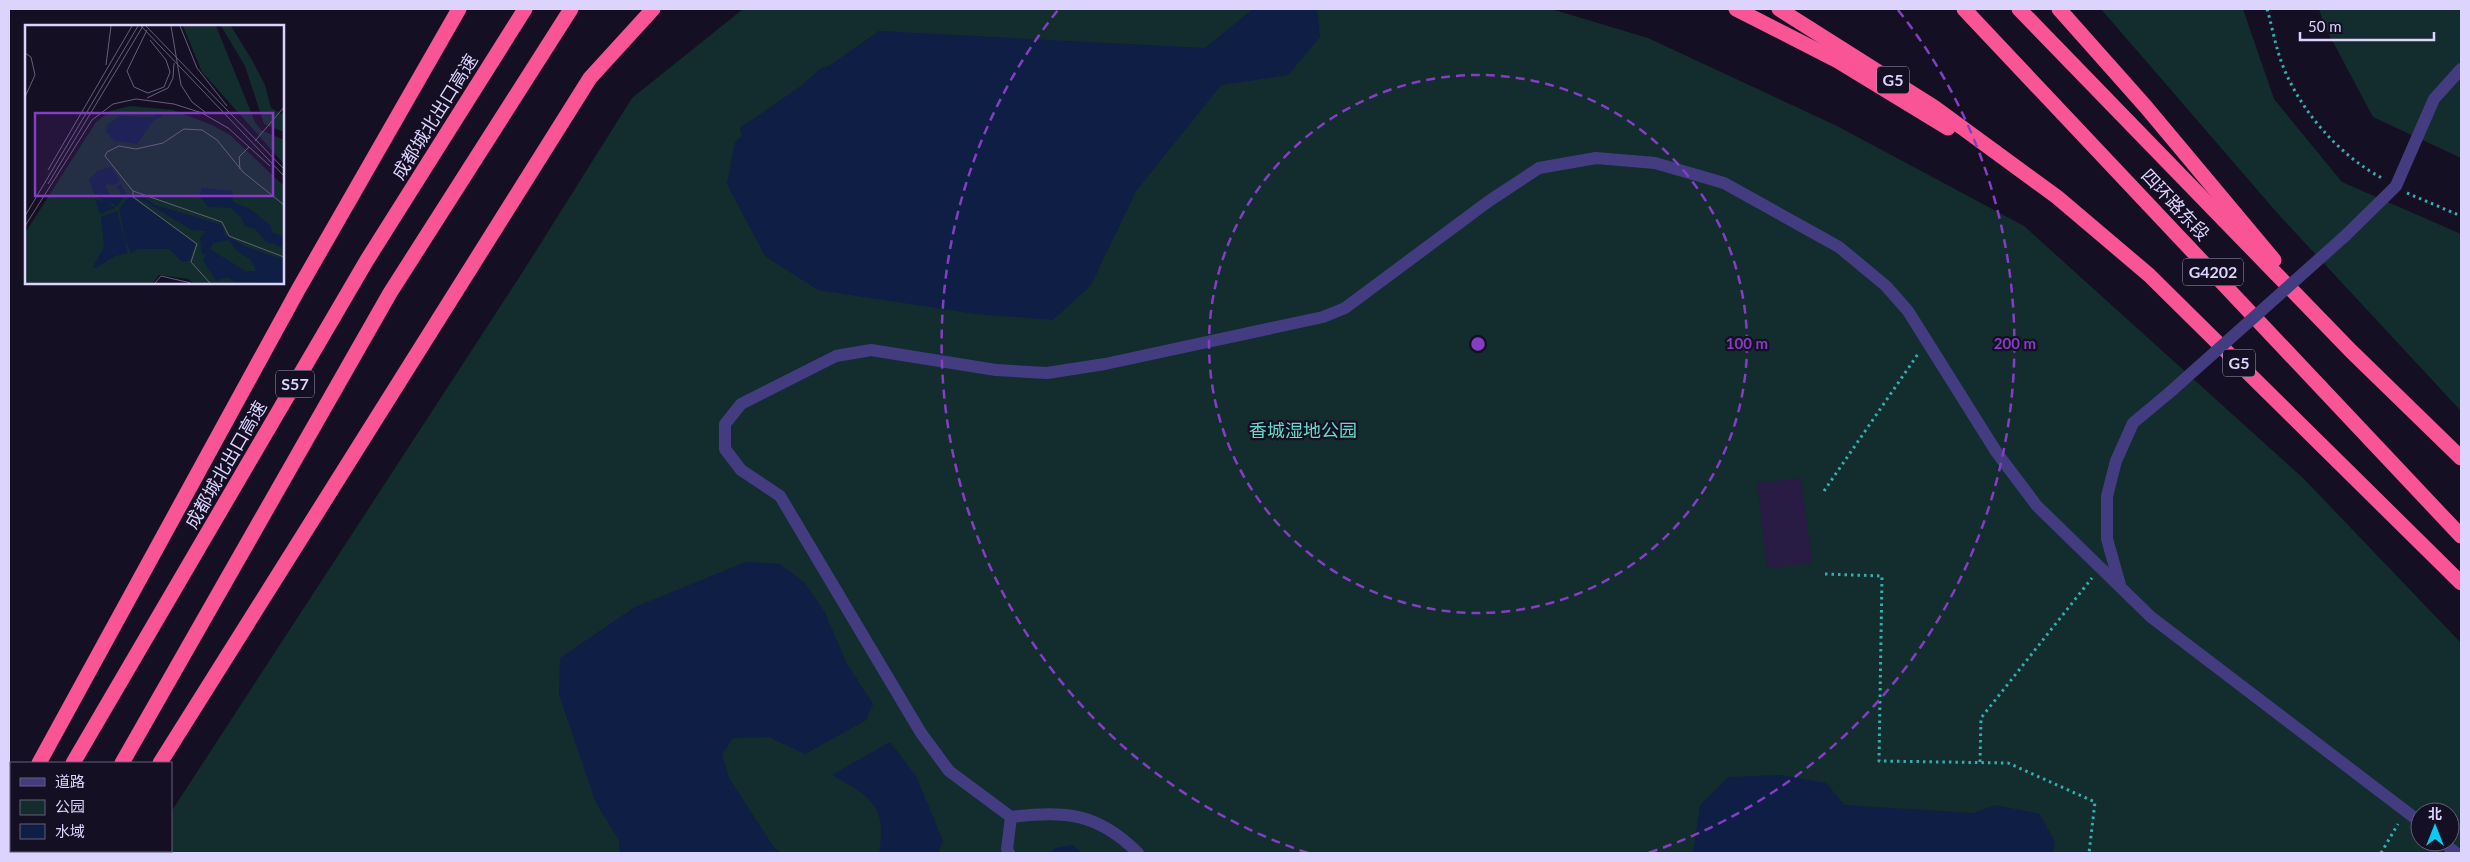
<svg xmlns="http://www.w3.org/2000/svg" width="2470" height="862" viewBox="0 0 2470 862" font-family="Lato,'Noto Sans SC',sans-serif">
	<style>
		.green { fill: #132c2e; fill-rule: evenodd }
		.water { fill: #0e1e44 }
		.building { fill: #281c44 }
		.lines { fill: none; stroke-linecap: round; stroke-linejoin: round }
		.path { stroke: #33afb2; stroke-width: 3; stroke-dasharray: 2.5 4; stroke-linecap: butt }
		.street { stroke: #443c81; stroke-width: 12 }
		.highway { stroke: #f95495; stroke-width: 15 }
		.street-bridge { stroke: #443c81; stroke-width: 12 }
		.ring { fill: none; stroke: #853dc5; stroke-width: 2.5; stroke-dasharray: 9 6 }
		.labels { text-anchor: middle; stroke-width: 4.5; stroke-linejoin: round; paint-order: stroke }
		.shield { fill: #150f24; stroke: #a099bc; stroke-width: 1 }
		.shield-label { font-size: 16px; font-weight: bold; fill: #dcd4fd }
		.street-label { font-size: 18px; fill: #dcd4fd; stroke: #150f24 }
		.park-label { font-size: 18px; fill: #62dbc7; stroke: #150f24 }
		.inset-road { fill: none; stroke: #655e7b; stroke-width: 1 }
		.view { fill: #853dc5; fill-opacity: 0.15; stroke: #853dc5; stroke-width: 2.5 }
		.inset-edge { fill: none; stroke: #dcd4fd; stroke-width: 2.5 }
		.centre { fill: #853dc5; stroke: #150f24; stroke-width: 2.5 }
		.ring-label { font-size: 15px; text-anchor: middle; font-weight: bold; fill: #853dc5; stroke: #150f24; stroke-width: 4.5; stroke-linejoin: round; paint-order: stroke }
	</style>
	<rect width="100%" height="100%" fill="#150f24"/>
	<g class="green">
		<path d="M 743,9 L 1551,9 L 1648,38 L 1837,126 L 2024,226 L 2303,478 L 2461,643 L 2461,853 L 144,853 L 146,851 L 171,851 L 171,812 L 524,270 L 632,98 ZM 2420,812 L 2450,812 L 2450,842 L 2420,842 Z"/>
		<polygon points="2101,9 2243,9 2274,99 2342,182 2461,234 2461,411 2279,215"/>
		<polygon points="2319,9 2461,9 2461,158 2373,117 2324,25"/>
	</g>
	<g class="water">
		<polygon points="1253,9 1317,9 1320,37 1288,75 1221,85 1136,191 1091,285 1053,320 976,314 818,290 765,256 727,184 735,142 742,136 740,128 801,86 821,68 829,66 879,31 1205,48"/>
		<polygon points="746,562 780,564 805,583 824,611 847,664 873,704 866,720 805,754 769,737 733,738 722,754 729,778 775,849 782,853 620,853 619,840 596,803 559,695 560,658 635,607"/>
		<path d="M 890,742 L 916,776 L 943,841 L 938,853 L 879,853 C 888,805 870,797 832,775 Z"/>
		<polygon points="1781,775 1826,783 1844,805 1973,813 1995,805 2040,814 2055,842 2053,853 1693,853 1700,805 1728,777"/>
		<polygon points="1072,845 1083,853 1051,853 1055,848"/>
	</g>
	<polygon class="building" points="1801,478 1812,563 1767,568 1757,483"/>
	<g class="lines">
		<g class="path">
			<path d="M 2267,9 C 2272,26 2275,44 2281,61 C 2298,108 2338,155 2382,178"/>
			<polyline points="2407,193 2461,216"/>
			<polyline points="1824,491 1918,354"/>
			<polyline points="1825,574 1882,576 1879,761 2008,763 2095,802 2089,853"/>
			<polyline points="1980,762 1981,718 2092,578"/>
			<polyline points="2381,853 2398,824"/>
		</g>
		<g class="street">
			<polyline points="2345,236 2396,186 2434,99 2461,69"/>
			<polyline points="2120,585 2107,539 2107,496 2116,461 2133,423 2169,393"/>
			<path d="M 1011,817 C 1065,810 1098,813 1138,853"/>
			<polyline points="2443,842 2456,853"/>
			<polyline points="1009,853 1007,849 1011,817 949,771 921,733 780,496 741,470 725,449 725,424 741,404 836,356 871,350 996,370 1047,373 1105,364 1323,317 1345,308 1489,201 1539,168 1596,158 1655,163 1724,183 1839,247 1886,286 1908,311 1997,453 2037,506 2151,617 2420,822"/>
		</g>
		<g class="highway">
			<polyline points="1736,9 1838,61 1948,128"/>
			<polyline points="1779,9 1934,107 2057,197 2149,275 2461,583"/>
			<polyline points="1964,9 2461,536"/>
			<polyline points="2019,9 2351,351 2461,458"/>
			<polyline points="2059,9 2146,107 2274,260"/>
			<polyline points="39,763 298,290 459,9"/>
			<polyline points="73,763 367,260 525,9"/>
			<polyline points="122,763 390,293 571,9"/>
			<polyline points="160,763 590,78 653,9"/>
			<polyline points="9,817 11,813"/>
			<polyline points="20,853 22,851"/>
			<polyline points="71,853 72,851"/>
			<polyline points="103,853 104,851"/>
		</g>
		<polyline class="street-bridge" points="2169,393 2345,236"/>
	</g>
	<g class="ring">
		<circle cx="1478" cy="344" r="269"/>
		<path d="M1308 853A537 537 0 0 1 1058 10M1898 10A537 537 0 0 1 1648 853"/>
	</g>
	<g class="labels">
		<g class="shield">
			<rect x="1877" y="66.5" width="32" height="27" rx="4"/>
			<rect x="2183" y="258.5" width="60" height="27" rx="4"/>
			<rect x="2223" y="349.5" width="32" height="27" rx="4"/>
			<rect x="276" y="370.5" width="38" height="27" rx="4"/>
		</g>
		<g class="shield-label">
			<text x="1893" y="86">G5</text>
			<text x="2213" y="278">G4202</text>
			<text x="2239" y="369">G5</text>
			<text x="295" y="390">S57</text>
		</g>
		<g class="street-label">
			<text transform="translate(435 117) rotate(-58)" y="6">成都城北出口高速</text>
			<text transform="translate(2175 205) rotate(47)" y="6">四环路东段</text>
			<text transform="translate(226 465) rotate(-60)" y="6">成都城北出口高速</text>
		</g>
		<g class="park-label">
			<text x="1303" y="437">香城湿地公园</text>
		</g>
	</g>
	<g transform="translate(25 25)">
		<rect width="259" height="259" fill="#150f24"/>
		<path d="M 158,1 L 191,1 L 230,97 L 236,105 L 259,115 L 259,139 L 177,47 ZM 196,1 L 206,1 L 227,35 L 240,60 L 246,83 L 259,90 L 259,107 L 239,99 L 220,41 ZM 105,81 L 148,85 L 187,100 L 205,110 L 259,161 L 259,258 L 168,258 L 163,254 L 134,250 L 128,258 L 0,258 L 0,208 L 71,97 L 85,86 Z" fill="#132c2e"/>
		<path d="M 132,88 L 138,91 L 128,96 L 112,119 L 89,116 L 81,106 L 82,100 L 95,91 L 127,92 ZM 86,142 L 95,156 L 88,160 L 81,159 L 81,163 L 85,170 L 92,172 L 96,168 L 91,162 L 96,159 L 101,169 L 92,181 L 71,172 L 64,155 L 72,146 ZM 177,163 L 207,166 L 208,177 L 225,184 L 245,200 L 248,208 L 259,212 L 259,223 L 240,216 L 230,204 L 220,201 L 216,192 L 206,183 L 183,182 L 174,170 ZM 114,169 L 130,180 L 197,200 L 200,210 L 219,221 L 259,235 L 259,258 L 210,257 L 203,252 L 191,256 L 178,235 L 181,230 L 177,228 L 175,213 L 181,206 L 167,205 L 112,172 ZM 204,215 L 212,226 L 226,235 L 231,246 L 220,246 L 185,224 L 188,218 ZM 105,171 L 170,219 L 164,236 L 157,237 L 144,224 L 113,224 L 106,228 L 100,215 L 94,184 ZM 70,174 L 82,177 L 90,183 L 75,189 ZM 92,186 L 103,228 L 90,231 L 71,243 L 68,242 L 79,222 L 76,192 Z" fill="#0e1e44" fill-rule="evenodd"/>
		<path class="inset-road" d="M 116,1 L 259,151M 121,1 L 259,144M 146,1 L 156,60 L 167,77 L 180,87M 155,1 L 172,43 L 202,81M 122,5 L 102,46 L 109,62 L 123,68 L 139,62 L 145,47 L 141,35 L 125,15M 0,28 L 6,32 L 10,50 L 0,72M 81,40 L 86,1M 122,73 L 143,63 L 148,53 L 149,38M 202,102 L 245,141M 230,116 L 259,82M 215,144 L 214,132 L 224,122M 23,145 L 107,1M 23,159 L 118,1M 108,166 L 197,197 L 204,211 L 259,232M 0,191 L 113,1M 0,201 L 67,95 L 88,79 L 111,74 L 149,79 L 177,88 L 203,103M 130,258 L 136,251 L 166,258M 185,258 L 166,237 L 172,219 L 108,172 L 108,166 L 80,131 L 82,127 L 94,121 L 111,124 L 138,118 L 159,104 L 177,105 L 192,115 L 218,147 L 259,180"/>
		<path class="view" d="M 10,88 L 248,88 L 248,171 L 10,171 Z"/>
		<rect width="259" height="259" class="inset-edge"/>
	</g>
	<circle cx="1478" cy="344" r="8" class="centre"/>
	<g class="ring-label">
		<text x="1747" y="349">100 m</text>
		<text x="2015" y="349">200 m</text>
	</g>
	<rect width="2470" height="862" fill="none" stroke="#dcd4fd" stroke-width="20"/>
	<rect x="10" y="762" width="162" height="90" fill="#150f24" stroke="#655e7b"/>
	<rect x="20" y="778" width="25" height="8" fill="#443c81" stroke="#655e7b"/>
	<text x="55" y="787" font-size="15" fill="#dcd4fd">道路</text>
	<rect x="20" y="800" width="25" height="15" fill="#132c2e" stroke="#655e7b"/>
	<text x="55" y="812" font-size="15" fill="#dcd4fd">公园</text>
	<rect x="20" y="824" width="25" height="15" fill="#0e1e44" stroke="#655e7b"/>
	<text x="55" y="837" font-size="15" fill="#dcd4fd">水域</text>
	<g transform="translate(2435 827)"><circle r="24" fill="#150f24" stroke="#655e7b"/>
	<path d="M0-4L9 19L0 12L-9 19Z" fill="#09c9f4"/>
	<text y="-8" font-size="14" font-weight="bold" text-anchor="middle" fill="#dcd4fd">北</text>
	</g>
	<path d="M2300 32v8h134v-8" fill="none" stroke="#dcd4fd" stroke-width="2.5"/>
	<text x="2308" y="32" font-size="15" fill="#dcd4fd" stroke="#150f24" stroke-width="4" paint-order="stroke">50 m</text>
</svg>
